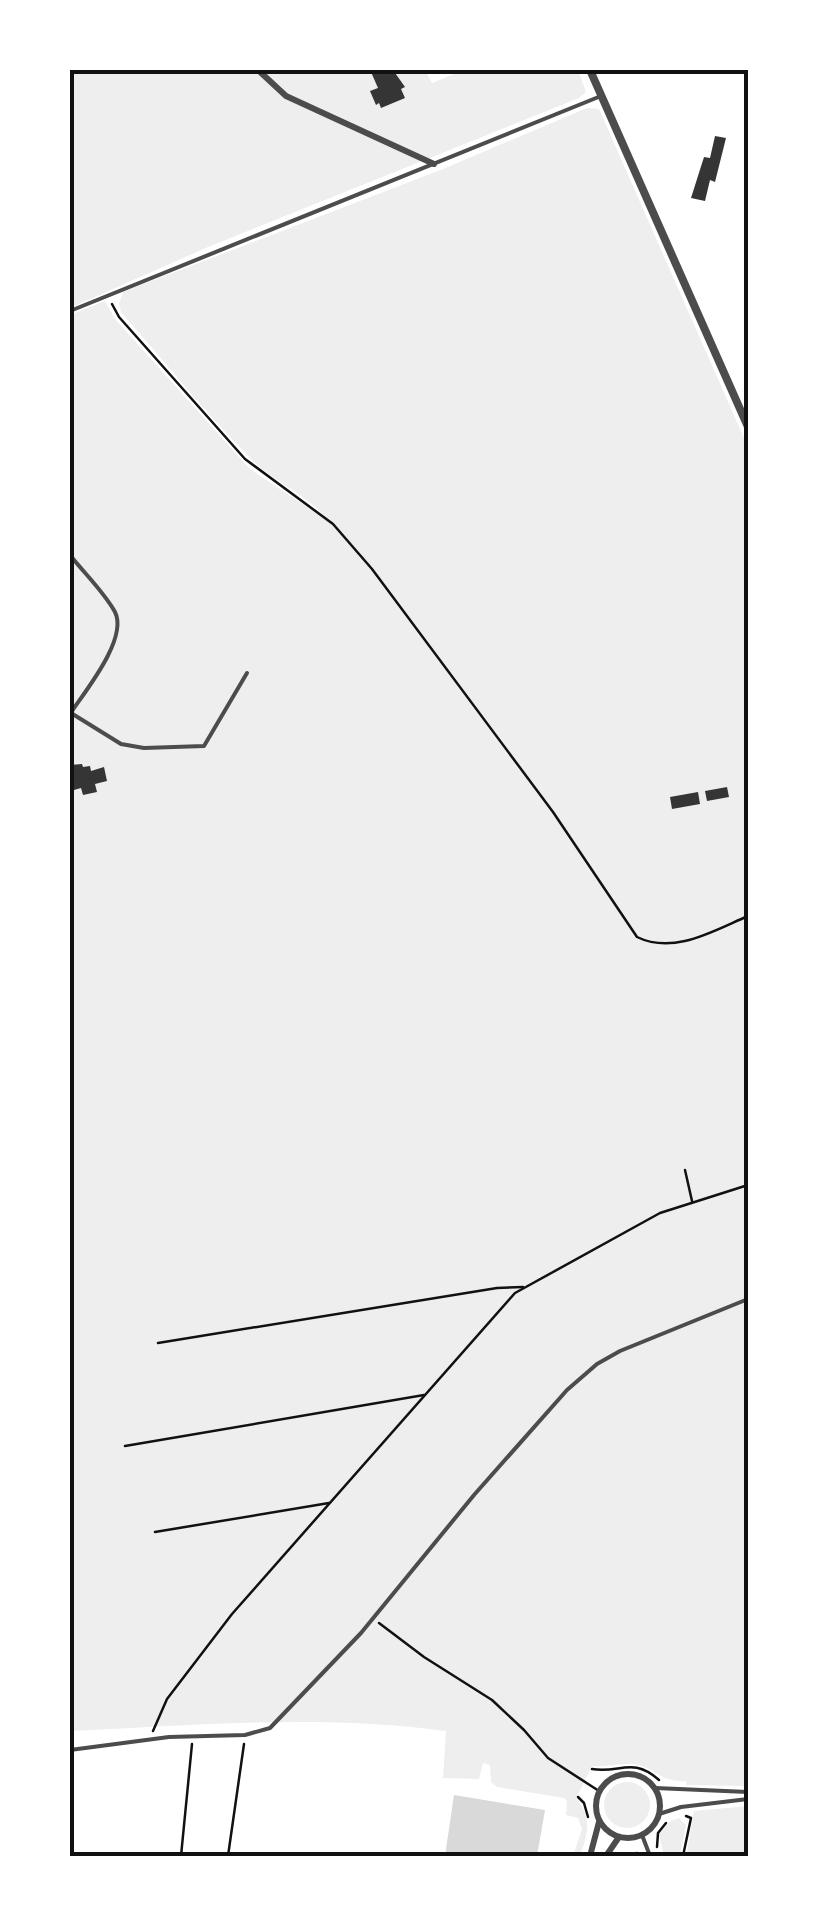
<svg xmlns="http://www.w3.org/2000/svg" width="818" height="1926" viewBox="0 0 818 1926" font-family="Cabin,sans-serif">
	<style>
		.green { fill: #eee }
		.water { fill: #d9d9d9 }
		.building { fill: #353535 }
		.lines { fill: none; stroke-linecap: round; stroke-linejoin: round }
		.path { stroke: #111; stroke-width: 2.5 }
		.service { stroke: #4c4c4c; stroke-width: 4 }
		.minor { stroke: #4c4c4c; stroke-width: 6 }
		.tertiary { stroke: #4c4c4c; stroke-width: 8 }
		.neatline { fill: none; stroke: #111; stroke-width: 4 }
	</style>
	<rect width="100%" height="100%" fill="#fff"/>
	<g class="green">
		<polygon points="70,70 425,70 432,83 464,70 578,70 586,92 579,98 208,247 70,308"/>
		<path d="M 587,108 L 599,109 L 748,447 L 748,1786 L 686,1785 L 686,1781 C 660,1783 656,1767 633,1764 C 619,1763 606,1768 592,1766 L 576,1798 C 592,1817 589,1835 579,1856 L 573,1856 L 582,1829 L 578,1818 L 566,1815 L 567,1801 L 564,1798 L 497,1787 L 491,1782 L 490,1765 L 483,1763 L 479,1779 L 443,1778 L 446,1731 C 322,1714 195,1725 70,1731 L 70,315 L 105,301 L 115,319 L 250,469 L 328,521 C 309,495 273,482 250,458 C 205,412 164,361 121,312 L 119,304 L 123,292 L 443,169 Z"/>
		<circle cx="627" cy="1805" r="23"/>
		<polygon points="748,1806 748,1856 686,1856 694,1811"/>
		<polygon points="679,1818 686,1825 680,1856 664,1856 659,1835 669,1822"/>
	</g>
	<polygon class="water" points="454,1795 545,1810 537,1856 445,1856"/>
	<g class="building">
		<polygon points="375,70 393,70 405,87 401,89 405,98 381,108 379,103 376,105 370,91 378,88 371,72"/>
		<polygon points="715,136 726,138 715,182 710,180 705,201 691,198 704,157 710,158"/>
		<polygon points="82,764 83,767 90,766 91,771 104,767 107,781 95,784 97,792 83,795 81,788 74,790 70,765"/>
		<polygon points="727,787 729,797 707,801 705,791"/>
		<polygon points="698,792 700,804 672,809 670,797"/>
	</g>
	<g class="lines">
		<g class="path">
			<path d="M 112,304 L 119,317 L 245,459 L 333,524 L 372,569 L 553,812 L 637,937 C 674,955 713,931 748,916"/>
			<polyline points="685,1170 692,1201"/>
			<polyline points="158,1343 497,1288 523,1287"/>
			<polyline points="125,1446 424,1395"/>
			<polyline points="155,1532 329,1503"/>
			<polyline points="379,1623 424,1657 492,1700 524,1730 548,1758 599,1791"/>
			<polyline points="153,1731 167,1699 232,1614 515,1293 660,1213 748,1185"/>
			<path d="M 592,1769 C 620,1774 632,1756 659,1780"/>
			<polyline points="578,1797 584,1803 588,1817"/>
			<polyline points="657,1847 658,1833 666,1823"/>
			<polyline points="181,1856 192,1744"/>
			<polyline points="228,1856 244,1744"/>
			<polyline points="625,1856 637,1853"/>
			<polyline points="683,1856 691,1818 686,1816"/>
		</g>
		<g class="service">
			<polyline points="70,311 601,96"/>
			<path d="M 70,555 C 84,573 104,592 115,612 C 128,638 87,689 72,711"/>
			<polyline points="71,713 121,744 144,748 204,746 247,673"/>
			<polyline points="70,1750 169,1737 245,1735 270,1728 361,1633 474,1495 567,1390 597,1364 620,1351 748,1299"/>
			<polyline points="655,1788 748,1792"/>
			<polyline points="659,1814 681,1807 748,1799"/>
			<polyline points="642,1835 650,1856"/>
		</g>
		<g class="minor">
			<polyline points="258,70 286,96 434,164"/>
			<circle cx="628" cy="1806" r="32"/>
			<polyline points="590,1856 599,1822"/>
			<polyline points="606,1856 619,1837"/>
		</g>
		<polyline class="tertiary" points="590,70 748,427"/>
	</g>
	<rect width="818" height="1926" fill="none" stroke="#ffffff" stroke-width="145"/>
	<rect x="72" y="72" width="674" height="1782" class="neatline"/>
</svg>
